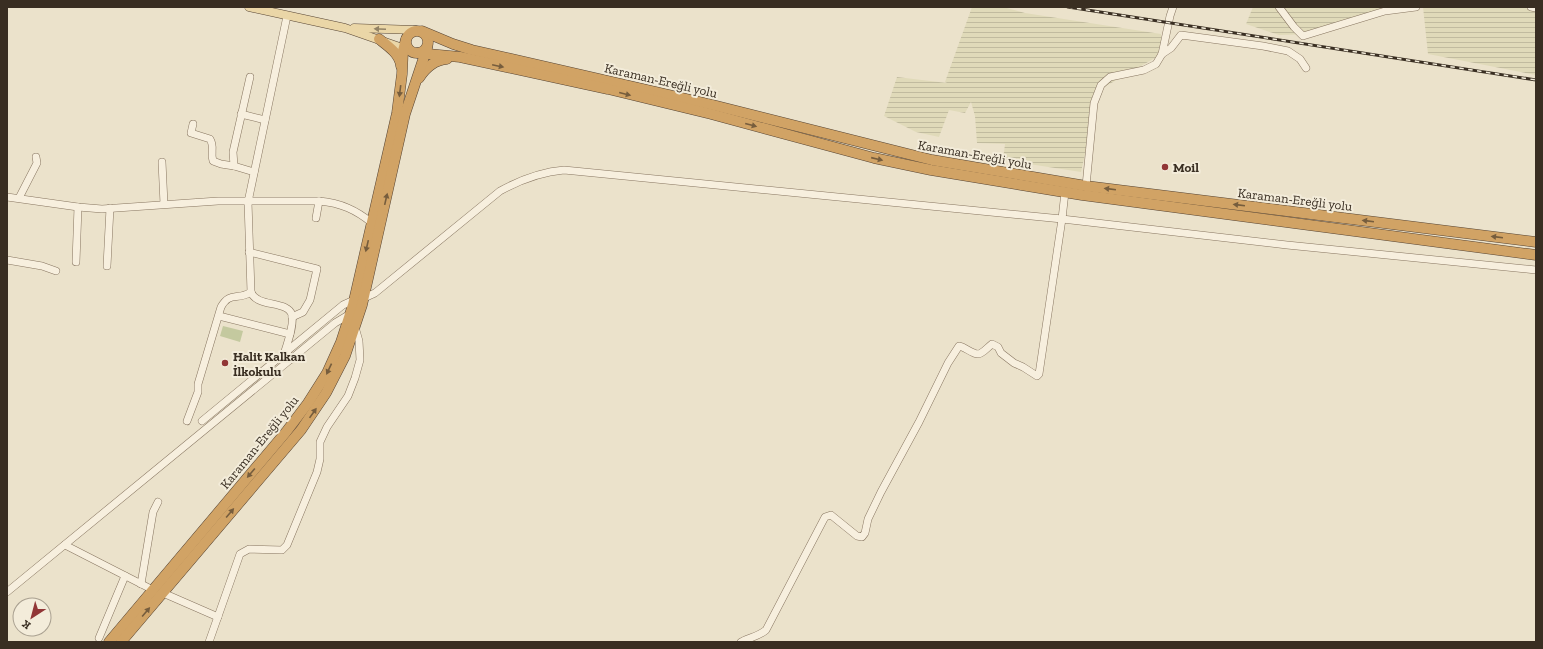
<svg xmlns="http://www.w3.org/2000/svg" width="1543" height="649" viewBox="0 0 1543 649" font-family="'Zilla Slab',serif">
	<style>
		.farmland { fill: url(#farmland-rules) }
		.pitch { fill: #c4c99f }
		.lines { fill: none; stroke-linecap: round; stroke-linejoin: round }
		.minor-casing { stroke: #877560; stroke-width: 8 }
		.major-casing { stroke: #564434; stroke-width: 9 }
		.highway-casing { stroke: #564434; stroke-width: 11 }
		.minor { stroke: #f7efde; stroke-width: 7 }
		.major { stroke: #ead6a7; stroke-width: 8 }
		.highway { stroke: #d1a365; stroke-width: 10 }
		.rail-casing { stroke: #392e22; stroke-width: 3 }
		.rail { stroke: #f3ecda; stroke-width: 1.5; stroke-dasharray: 4.5; stroke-linecap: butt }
		.oneway { fill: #928264 }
		.oneway2 { fill: #765d3d }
		.poi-dot { fill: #913636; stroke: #f3ecda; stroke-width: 1.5 }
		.labels { text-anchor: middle; stroke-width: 4; stroke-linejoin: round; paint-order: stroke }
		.street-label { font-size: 13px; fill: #392e22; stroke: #f3ecda }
		.poi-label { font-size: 13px; font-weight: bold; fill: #392e22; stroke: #f3ecda; text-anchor: start }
	</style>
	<defs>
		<pattern id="farmland-rules" width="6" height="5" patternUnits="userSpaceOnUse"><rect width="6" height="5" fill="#e0dab9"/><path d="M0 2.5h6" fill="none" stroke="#c1bb9f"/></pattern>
	</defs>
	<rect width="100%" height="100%" fill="#ebe2cb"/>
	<g class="farmland">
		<polygon points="972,7 1003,7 1025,13 1161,34 1162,54 1099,90 1081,172 1003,160 1005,144 977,143 975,116 971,102 965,113 949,110 939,137 916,132 884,116 897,77 947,83 945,82"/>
		<polygon points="1253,7 1398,7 1311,34 1279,35 1246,24"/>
		<polygon points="1423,7 1536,7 1536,75 1428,54"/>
	</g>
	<polygon class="pitch" points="223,326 243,331 240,342 220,336"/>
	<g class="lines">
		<g class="minor-casing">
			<g id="minor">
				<polyline points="1279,7 1294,27 1303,36 1385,11 1416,7"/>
				<polyline points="1531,7 1536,8"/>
				<path d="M 287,16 L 248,202 L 251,292 C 257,308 288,300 292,315 C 294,326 288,341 285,351 L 292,359"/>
				<polyline points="1162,54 1171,48 1181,35 1263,46 1288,51 1300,59 1306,68"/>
				<polyline points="250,77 233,152 234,166 254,172"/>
				<polyline points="241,114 265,120"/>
				<path d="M 193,124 L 191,133 L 210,139 C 215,147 210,152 213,161 L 221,164 L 234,166"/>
				<polyline points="162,162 164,204"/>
				<polyline points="1086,186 1094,103 1101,85 1110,77 1144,70 1156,64 1162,54 1170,16 1173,7"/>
				<path d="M 7,197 L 78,207 L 102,209 L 218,201 L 319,201 C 341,203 356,210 372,223"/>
				<polyline points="19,198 37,163 36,157"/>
				<polyline points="316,218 319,201"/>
				<polyline points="249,252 317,269 310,300 303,312 292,317"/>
				<polyline points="7,260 42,266 56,271"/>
				<polyline points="76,262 78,207"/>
				<polyline points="107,266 110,208"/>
				<path d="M 364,298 L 375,293 L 500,191 C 520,180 540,172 564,170 L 1062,219 L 1287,245 L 1536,270"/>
				<polyline points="219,316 290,334"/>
				<path d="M 187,421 L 198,392 L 198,384 L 221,307 C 230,291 237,301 251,292"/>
				<polyline points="202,421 343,305 354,300"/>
				<polyline points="65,545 153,590"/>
				<polyline points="141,584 153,512 158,502"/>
				<polyline points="7,592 335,323 350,314"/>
				<polyline points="163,593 218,617"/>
				<polyline points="99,638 125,576"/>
				<polyline points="209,642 240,554 249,549 282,550 287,545 317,472 320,459 320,442 327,427 348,396 355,378 360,360 359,341 355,327"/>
				<path d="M 741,642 C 750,637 758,637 766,630 L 825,517 L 831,515 L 857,536 L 862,537 L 865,533 L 868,519 L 881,492 L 919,422 L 948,363 L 959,346 C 966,347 975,357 981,353 C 985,351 988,347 992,344 L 998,347 L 1001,353 L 1014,363 L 1023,367 L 1037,376 L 1039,374 L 1062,219 L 1065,192"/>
			</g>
		</g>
		<g class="major-casing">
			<g id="major">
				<polyline points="249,7 345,28 411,51"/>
				<polyline points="354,28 416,30"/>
			</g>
		</g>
		<g class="highway-casing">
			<g id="highway">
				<circle cx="417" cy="42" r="11"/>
				<polyline points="422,31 453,44 472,50 713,105 932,160 1086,186 1536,242"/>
				<path d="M 379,39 C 388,46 400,54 401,66"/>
				<polyline points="418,53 460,57 608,89 711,114 874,158 931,170 1082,195 1536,255"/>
				<path d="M 419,78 C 426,67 434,60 447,59"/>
				<polyline points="109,642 286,432 308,403 327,373 341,342 353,305 397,113 402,74 403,51 406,39"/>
				<polyline points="121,642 301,430 326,393 345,356 362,305 405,114 427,48"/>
			</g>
		</g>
		<use href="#minor" class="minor"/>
		<use href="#major" class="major"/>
		<use href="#highway" class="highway"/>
		<g class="rail-casing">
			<polyline id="rail" points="1068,7 1536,80"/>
		</g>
		<use href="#rail" class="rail"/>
	</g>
	<defs><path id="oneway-solid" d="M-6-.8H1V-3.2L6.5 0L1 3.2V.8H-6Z"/></defs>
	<use class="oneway" href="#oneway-solid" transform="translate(380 29) rotate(-178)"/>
	<g class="oneway2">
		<use href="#oneway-solid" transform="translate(498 66) rotate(12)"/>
		<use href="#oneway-solid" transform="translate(400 91) rotate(97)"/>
		<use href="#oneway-solid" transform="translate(625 94) rotate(14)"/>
		<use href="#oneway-solid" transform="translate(751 125) rotate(15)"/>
		<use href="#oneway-solid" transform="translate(877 159) rotate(13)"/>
		<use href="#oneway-solid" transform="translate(1110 189) rotate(-173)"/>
		<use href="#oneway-solid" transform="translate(386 199) rotate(-77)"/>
		<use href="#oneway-solid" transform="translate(1239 205) rotate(-173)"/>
		<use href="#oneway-solid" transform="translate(1368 221) rotate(-173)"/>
		<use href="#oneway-solid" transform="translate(1497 237) rotate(-173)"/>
		<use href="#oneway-solid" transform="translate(367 246) rotate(103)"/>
		<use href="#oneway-solid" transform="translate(329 369) rotate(115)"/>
		<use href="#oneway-solid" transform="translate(313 413) rotate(-55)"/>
		<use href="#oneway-solid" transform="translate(251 473) rotate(130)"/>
		<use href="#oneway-solid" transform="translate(230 513) rotate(-50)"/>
		<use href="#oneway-solid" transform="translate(146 612) rotate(-50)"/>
	</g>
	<g class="poi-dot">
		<circle cx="1165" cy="167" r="4"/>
		<circle cx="225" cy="363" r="4"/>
	</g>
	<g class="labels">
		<g class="street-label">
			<text transform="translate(661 80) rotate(13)" y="5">Karaman-Ereğli yolu</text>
			<text transform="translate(975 154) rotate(10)" y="5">Karaman-Ereğli yolu</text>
			<text transform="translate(1295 199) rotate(7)" y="5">Karaman-Ereğli yolu</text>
			<text transform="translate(259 442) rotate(-51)" y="5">Karaman-Ereğli yolu</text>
		</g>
		<g class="poi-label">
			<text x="1173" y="172">Moil</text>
			<text x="233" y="361">Halit Kalkan<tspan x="233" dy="15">İlkokulu</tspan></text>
		</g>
	</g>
	<rect width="1543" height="649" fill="none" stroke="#392e22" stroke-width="16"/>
	<g transform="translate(32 617) rotate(216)"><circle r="19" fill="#f3ecda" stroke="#a9a090"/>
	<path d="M0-3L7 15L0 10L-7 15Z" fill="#913636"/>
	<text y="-6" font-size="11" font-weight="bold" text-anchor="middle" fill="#392e22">K</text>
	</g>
</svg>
